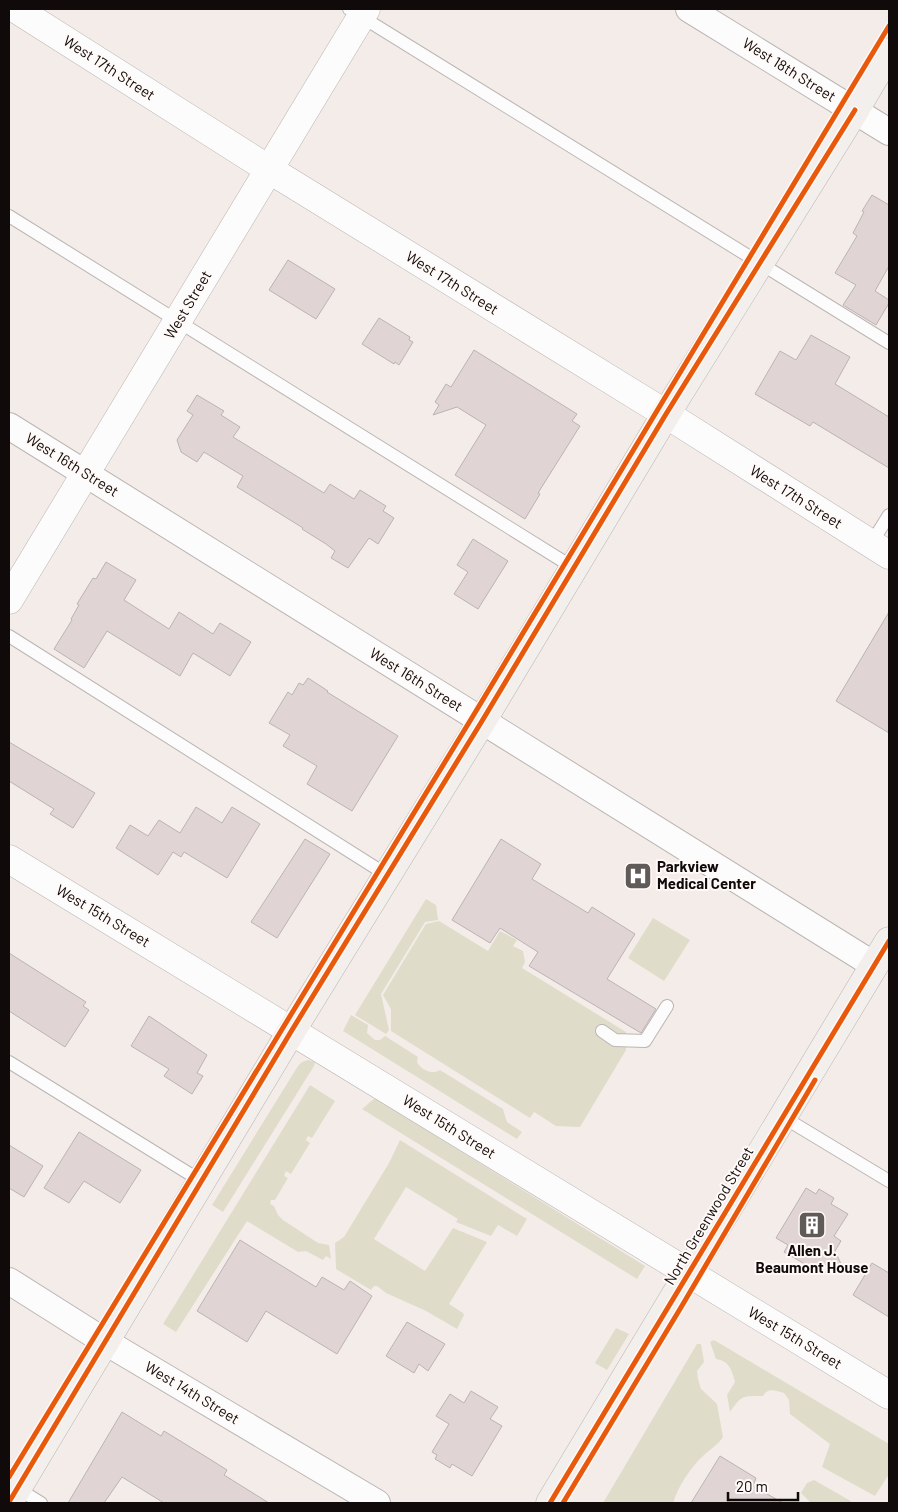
<svg xmlns="http://www.w3.org/2000/svg" width="898" height="1512" viewBox="0 0 898 1512" font-family="Barlow,sans-serif">
	<style>
		.green { fill: #dfddc9 }
		.building { fill: #e0d4d4; stroke: #bbb4b4 }
		.lines { fill: none; stroke-linecap: round; stroke-linejoin: round }
		.service-casing { stroke: #bbb5b3; stroke-width: 14 }
		.minor-casing { stroke: #bbb5b3; stroke-width: 28 }
		.tertiary-casing { stroke: #bbb5b3; stroke-width: 29 }
		.secondary-casing { stroke: #bbb5b3; stroke-width: 29 }
		.service { stroke: #fdfcfc; stroke-width: 12 }
		.minor { stroke: #fdfcfc; stroke-width: 26 }
		.tertiary { stroke: #fdfcfc; stroke-width: 28 }
		.secondary { stroke: #f2efec; stroke-width: 28 }
		.cycleway-casing { stroke: #fff9f7; stroke-width: 8 }
		.cycleway { stroke: #e8590c; stroke-width: 5 }
		.labels { text-anchor: middle; stroke-width: 4; stroke-linejoin: round; paint-order: stroke }
		.street-label { font-size: 15px; fill: #100b0a; stroke: #fff9f7 }
		.poi-label { font-size: 15px; font-weight: bold; fill: #100b0a; stroke: #fff9f7; text-anchor: start }
	</style>
	<rect width="100%" height="100%" fill="#f4ece9"/>
	<g class="green">
		<polygon points="426,899 436,905 438,920 425,922 381,994 389,1030 386,1034 355,1015"/>
		<polygon points="653,918 690,940 664,981 628,958"/>
		<polygon points="439,921 488,951 500,931 517,940 513,946 523,951 525,962 522,968 626,1032 626,1050 580,1127 556,1126 534,1112 530,1118 391,1031 391,1009 383,995 426,924"/>
		<path d="M 351,1015 L 368,1025 L 367,1033 L 375,1040 L 380,1040 L 385,1036 L 418,1057 L 417,1062 C 421,1070 432,1075 440,1070 L 503,1109 L 507,1122 L 522,1132 L 517,1139 L 343,1031 Z"/>
		<polygon points="308,1060 315,1062 314,1066 223,1212 212,1205 298,1066 302,1062"/>
		<polygon points="310,1085 335,1101 312,1138 308,1136 306,1140 310,1143 291,1174 286,1171 284,1176 288,1178 275,1200 271,1200 270,1204 274,1206 278,1215 283,1220 318,1243 329,1245 331,1259 326,1256 323,1260 306,1251 298,1252 247,1221 176,1332 163,1324"/>
		<polygon points="375,1098 645,1266 637,1279 362,1109"/>
		<polygon points="400,1140 527,1219 517,1236 498,1225 491,1236 456,1222 458,1219 406,1187 374,1239 425,1271 453,1228 487,1242 449,1304 463,1313 464,1315 457,1329 426,1311 386,1293 377,1286 374,1286 371,1290 336,1269 335,1243 344,1237 389,1163"/>
		<polygon points="616,1328 629,1334 607,1370 595,1363"/>
		<path d="M 714,1340 L 889,1444 L 889,1474 L 875,1496 L 822,1467 L 830,1444 L 790,1414 L 789,1400 L 784,1393 C 776,1391 768,1387 763,1396 C 742,1396 742,1395 730,1412 L 727,1395 L 735,1382 C 732,1370 729,1361 716,1359 L 710,1342 Z"/>
		<path d="M 697,1344 L 701,1344 L 704,1362 L 697,1371 L 698,1379 L 701,1389 L 717,1404 L 723,1437 C 719,1444 709,1450 703,1456 C 690,1468 678,1487 673,1503 L 603,1503 Z"/>
		<polygon points="814,1480 849,1500 853,1503 811,1503 801,1493 807,1483"/>
	</g>
	<g class="building">
		<polygon points="872,195 889,205 889,266 875,291 889,300 889,303 876,325 843,305 856,285 835,273 857,236 853,233 864,212 862,211"/>
		<polygon points="288,260 335,289 316,319 269,290"/>
		<polygon points="379,318 410,337 409,340 413,342 399,365 395,362 394,364 362,344"/>
		<polygon points="811,335 850,357 835,384 889,417 889,468 813,422 810,426 755,394 780,351 796,360"/>
		<polygon points="474,350 577,414 572,421 580,426 538,493 540,494 525,519 455,475 486,425 457,407 433,415 439,405 435,402 446,384 451,387"/>
		<polygon points="197,395 224,411 221,415 240,427 233,437 324,493 330,484 354,499 360,490 386,506 383,511 394,518 378,544 369,538 348,568 331,558 335,551 326,544 302,529 303,528 237,487 243,476 204,452 197,462 181,452 177,440 193,415 187,411"/>
		<polygon points="473,539 508,561 478,609 454,594 468,572 457,565"/>
		<polygon points="106,562 136,580 124,600 169,629 179,612 213,634 220,623 251,642 230,676 193,653 180,676 107,631 84,668 54,649 72,620 71,619 79,605 77,604 93,578 96,579"/>
		<polygon points="889,612 889,733 836,701"/>
		<polygon points="308,678 328,691 327,692 398,736 352,811 307,784 317,766 283,746 290,735 269,723 288,692 292,695 299,683 303,685"/>
		<polygon points="9,742 95,793 73,828 50,814 54,809 9,781"/>
		<polygon points="196,807 222,823 232,807 260,824 227,878 184,852 181,857 173,852 158,875 116,848 130,825 148,836 159,820 180,833"/>
		<polygon points="305,839 330,854 277,938 251,922"/>
		<polygon points="501,839 541,864 532,879 588,913 592,907 635,934 607,979 656,1009 641,1033 529,966 538,952 500,928 490,943 452,920"/>
		<polygon points="9,953 86,1002 83,1006 89,1010 65,1047 9,1011"/>
		<polygon points="149,1016 207,1055 197,1073 203,1076 192,1094 164,1076 169,1069 131,1046"/>
		<polygon points="79,1132 141,1170 120,1203 84,1181 69,1203 44,1188"/>
		<polygon points="9,1145 43,1166 24,1197 9,1188"/>
		<polygon points="806,1188 816,1194 819,1189 834,1198 831,1204 848,1214 834,1236 841,1241 835,1251 842,1266 819,1264 815,1270 784,1252 788,1245 776,1238"/>
		<polygon points="240,1240 316,1287 322,1277 344,1290 350,1281 372,1296 337,1354 266,1311 247,1342 197,1311"/>
		<polygon points="872,1263 889,1273 889,1317 853,1295"/>
		<polygon points="407,1322 445,1344 428,1371 419,1364 414,1373 386,1356"/>
		<polygon points="471,1391 498,1407 490,1419 502,1426 472,1476 452,1464 450,1468 435,1459 437,1455 432,1452 449,1424 436,1416 450,1394 464,1403"/>
		<polygon points="122,1412 161,1436 164,1431 208,1458 227,1470 224,1475 269,1503 164,1503 122,1477 104,1503 68,1503"/>
		<polygon points="720,1456 756,1478 753,1486 783,1503 691,1503"/>
	</g>
	<g class="lines">
		<g class="service-casing">
			<g id="service">
				<polyline points="349,9 889,343"/>
				<polyline points="9,216 574,568"/>
				<polyline points="871,544 889,515"/>
				<polyline points="9,636 387,875"/>
				<polyline points="602,1031 615,1040 645,1041 667,1006"/>
				<polyline points="9,1062 201,1181"/>
				<polyline points="783,1117 889,1181"/>
				<polyline points="15,1487 41,1503"/>
			</g>
		</g>
		<g class="minor-casing">
			<g id="minor">
				<polyline points="689,9 889,132"/>
				<polyline points="9,426 874,965"/>
				<polyline points="9,1281 104,1341 377,1503"/>
			</g>
		</g>
		<g class="tertiary-casing">
			<g id="tertiary">
				<polyline points="16,9 270,170 658,409 889,555"/>
				<polyline points="9,600 366,9"/>
				<polyline points="9,859 889,1395"/>
			</g>
		</g>
		<g class="secondary-casing">
			<g id="secondary">
				<polyline points="9,1502 292,1030 482,721 666,414 855,110 889,52"/>
				<polyline points="550,1503 889,941"/>
			</g>
		</g>
		<use href="#service" class="service"/>
		<use href="#minor" class="minor"/>
		<use href="#tertiary" class="tertiary"/>
		<use href="#secondary" class="secondary"/>
		<g class="cycleway-casing">
			<g id="cycleway">
				<polyline points="9,1477 473,716 889,26"/>
				<polyline points="9,1502 292,1030 482,721 666,414 855,110"/>
				<polyline points="550,1503 889,941"/>
				<polyline points="563,1503 680,1309 815,1080"/>
			</g>
		</g>
		<use href="#cycleway" class="cycleway"/>
	</g>
	<defs>
		<g id="hospital-square" transform="scale(1.4375)"><rect x="-9" y="-9" width="18" height="18" rx="4" fill="#605a58" stroke="#fff9f7"/><path d="M-5-5h3v3.5h4V-5h3V5h-3V1.5h-4V5h-3Z" fill="#fff"/></g>
		<g id="building-square" transform="scale(1.4375)"><rect x="-9" y="-9" width="18" height="18" rx="4" fill="#605a58" stroke="#fff9f7"/><path d="M-4-6H4V6H1V3H-1V6H-4ZM-2.5-4.3h1.7v1.8h-1.7ZM.8-4.3h1.7v1.8H.8ZM-2.5-1h1.7V.8h-1.7ZM.8-1h1.7V.8H.8Z" fill="#fff"/></g>
	</defs>
	<g fill-rule="evenodd">
		<use href="#hospital-square" x="638" y="876"/>
		<use href="#building-square" x="812" y="1225"/>
	</g>
	<g class="labels">
		<g class="street-label">
			<text transform="translate(109 68) rotate(33)" y="5">West 17th Street</text>
			<text transform="translate(789 70) rotate(32)" y="5">West 18th Street</text>
			<text transform="translate(452 283) rotate(32)" y="5">West 17th Street</text>
			<text transform="translate(188 305) rotate(-59)" y="5">West Street</text>
			<text transform="translate(72 465) rotate(32)" y="5">West 16th Street</text>
			<text transform="translate(796 497) rotate(32)" y="5">West 17th Street</text>
			<text transform="translate(416 680) rotate(32)" y="5">West 16th Street</text>
			<text transform="translate(103 916) rotate(31)" y="5">West 15th Street</text>
			<text transform="translate(449 1127) rotate(32)" y="5">West 15th Street</text>
			<text transform="translate(709 1216) rotate(-59)" y="5">North Greenwood Street</text>
			<text transform="translate(795 1338) rotate(31)" y="5">West 15th Street</text>
			<text transform="translate(192 1393) rotate(31)" y="5">West 14th Street</text>
		</g>
		<g class="poi-label">
			<text x="657" y="872">Parkview<tspan x="657" dy="17">Medical Center</tspan></text>
			<text x="812" y="1256" text-anchor="middle">Allen J.<tspan x="812" dy="17">Beaumont House</tspan></text>
		</g>
	</g>
	<rect width="898" height="1512" fill="none" stroke="#100b0a" stroke-width="20"/>
	<path d="M728 1492v8h70v-8" fill="none" stroke="#100b0a" stroke-width="2.5"/>
	<text x="736" y="1492" font-size="15" fill="#100b0a" stroke="#fff9f7" stroke-width="4" paint-order="stroke">20 m</text>
</svg>
